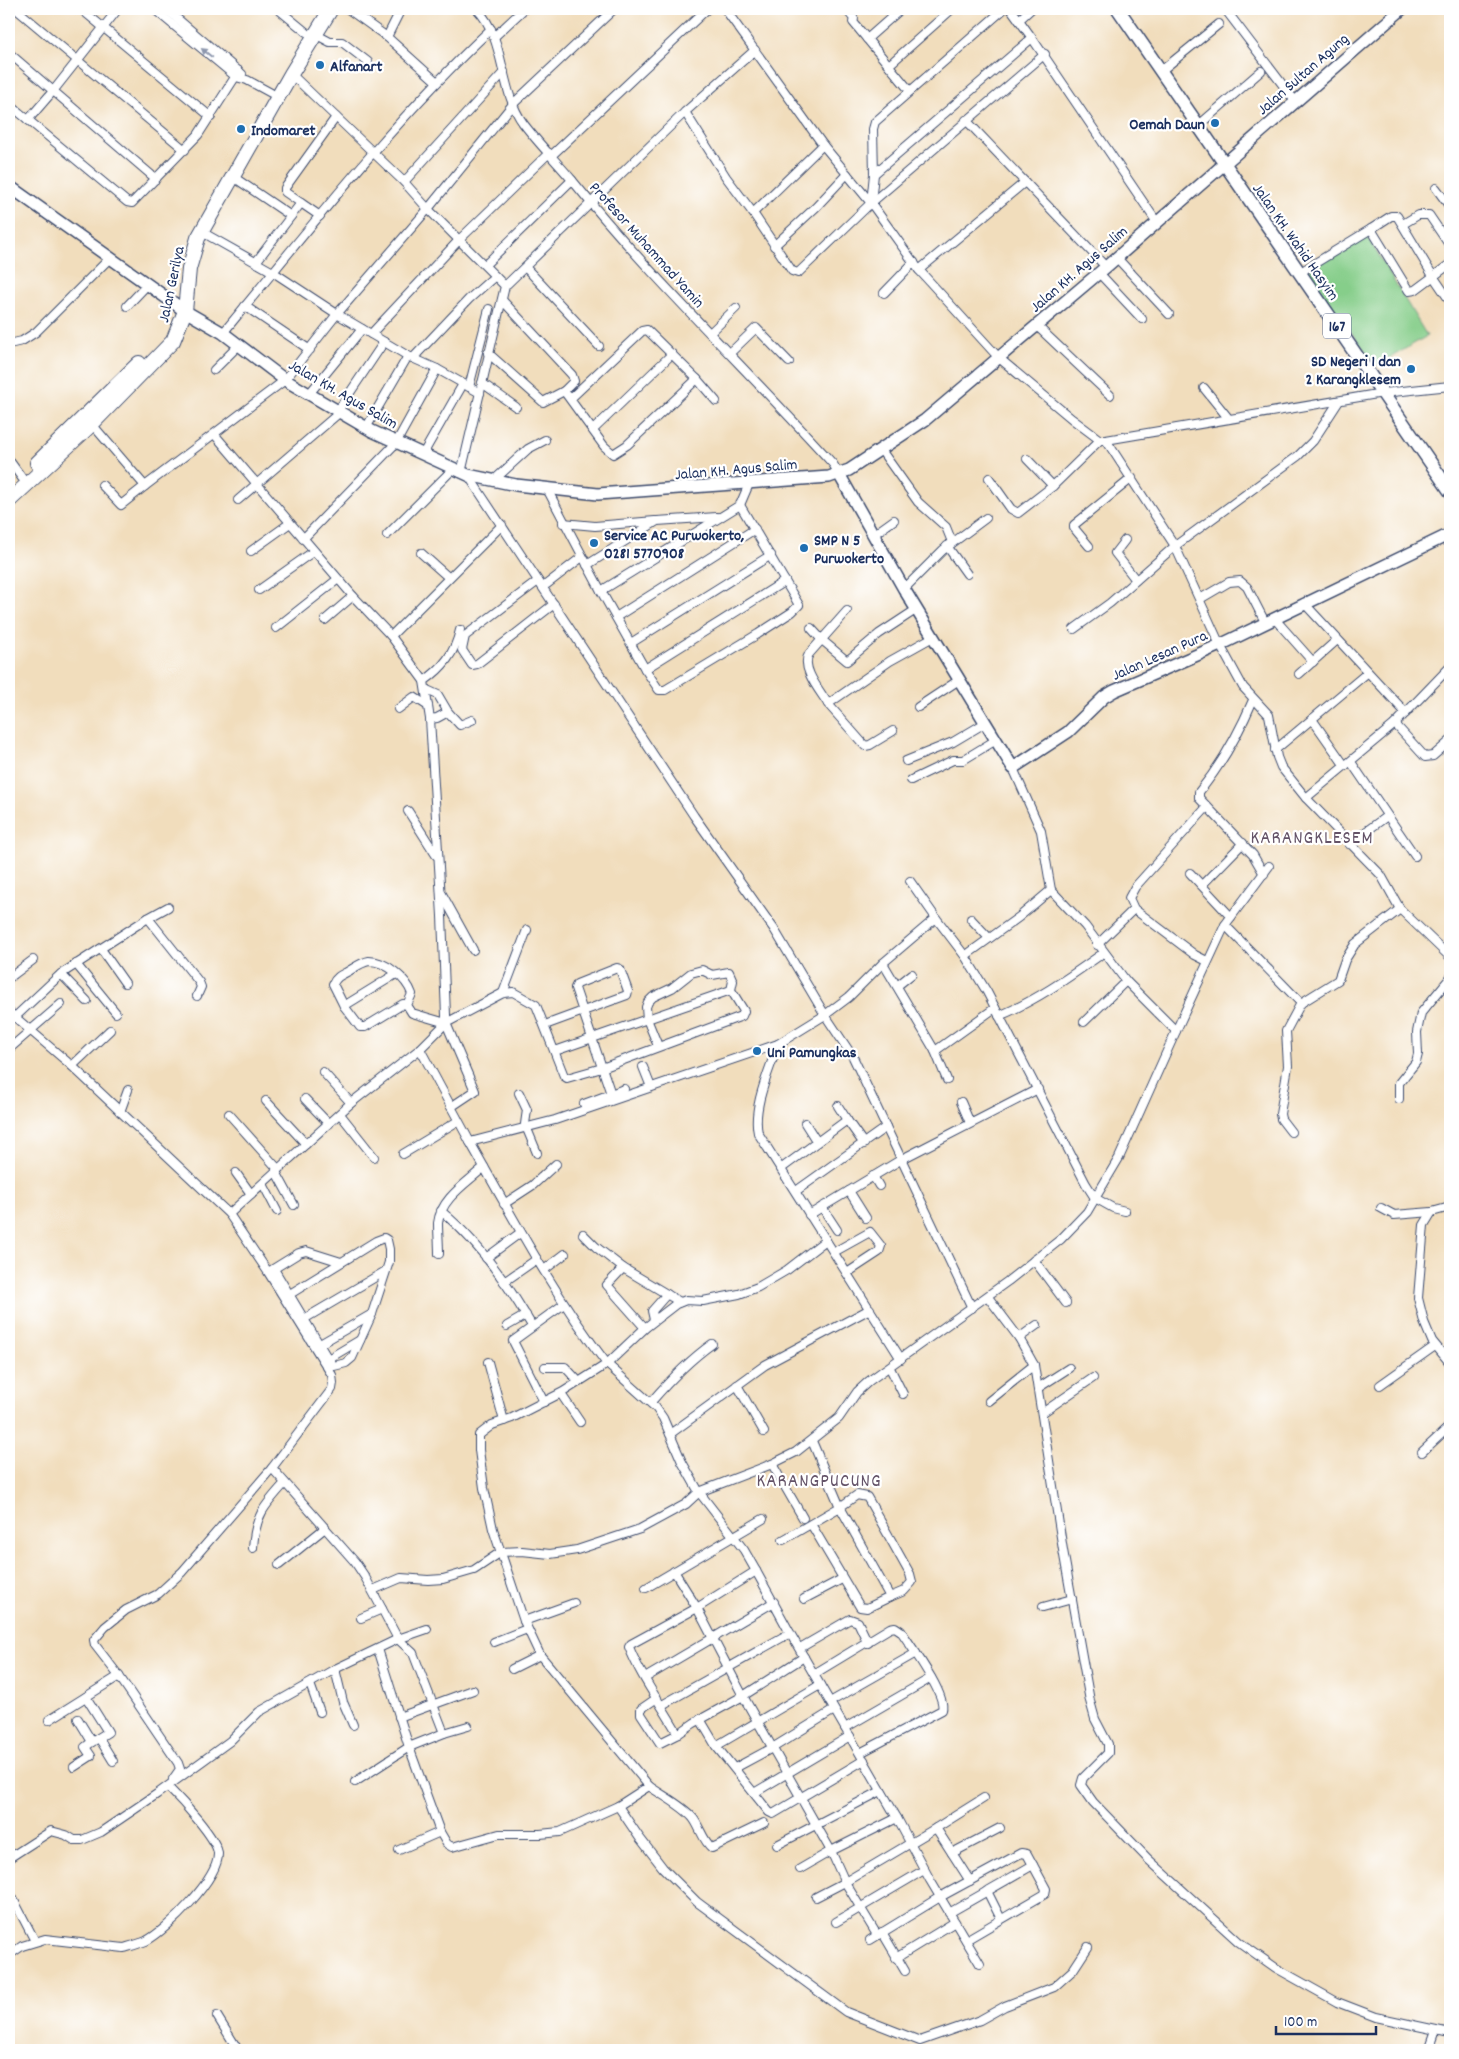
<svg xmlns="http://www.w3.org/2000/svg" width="1459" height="2059" viewBox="0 0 1459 2059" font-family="Dekko,sans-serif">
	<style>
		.green { fill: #86ce8a; stroke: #507e74 }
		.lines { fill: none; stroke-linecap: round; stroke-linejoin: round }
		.street-casing { stroke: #3b496c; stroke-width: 10 }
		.secondary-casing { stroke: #3b496c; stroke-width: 14 }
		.primary-casing { stroke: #3b496c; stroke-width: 15 }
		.highway-casing { stroke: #3b496c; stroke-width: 16 }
		.street { stroke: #fff; stroke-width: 8 }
		.secondary { stroke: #fff; stroke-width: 11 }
		.primary { stroke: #fff; stroke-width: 12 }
		.highway { stroke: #fff; stroke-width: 14 }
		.oneway { fill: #8d97ae }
		.poi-dot { fill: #1f6fb2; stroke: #fff; stroke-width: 2 }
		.labels { text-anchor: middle; stroke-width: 4.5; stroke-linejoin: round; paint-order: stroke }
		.shield { fill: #fff; stroke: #5f6d8e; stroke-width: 1 }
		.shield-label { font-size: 15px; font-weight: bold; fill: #1b2f5e }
		.poi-label { font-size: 16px; font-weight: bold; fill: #1b2f5e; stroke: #fff; text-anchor: start }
		.street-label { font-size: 16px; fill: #1b2f5e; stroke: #fff }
		.quarter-label { font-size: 19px; letter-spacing: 1px; fill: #645368; stroke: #fff }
	</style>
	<rect width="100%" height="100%" fill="#fff"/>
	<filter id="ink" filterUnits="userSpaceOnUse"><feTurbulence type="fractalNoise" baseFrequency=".02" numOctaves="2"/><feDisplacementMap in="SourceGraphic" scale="10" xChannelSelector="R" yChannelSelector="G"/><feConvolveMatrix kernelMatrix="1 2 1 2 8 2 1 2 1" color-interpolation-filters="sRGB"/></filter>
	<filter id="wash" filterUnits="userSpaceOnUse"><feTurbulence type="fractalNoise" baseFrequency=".0096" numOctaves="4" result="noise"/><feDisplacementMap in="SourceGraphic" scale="20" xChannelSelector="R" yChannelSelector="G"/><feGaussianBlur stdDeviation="1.12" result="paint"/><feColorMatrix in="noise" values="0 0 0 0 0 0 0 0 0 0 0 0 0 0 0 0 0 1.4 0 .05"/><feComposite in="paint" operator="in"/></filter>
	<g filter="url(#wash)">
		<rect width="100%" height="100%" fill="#f1ddbc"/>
		<polygon class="green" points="1367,236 1427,336 1376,366 1306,271"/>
	</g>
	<g filter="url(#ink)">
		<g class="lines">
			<g class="street-casing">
				<g id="street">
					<polyline points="16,9 185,150"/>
					<polyline points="81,9 211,117"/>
					<polyline points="154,9 236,77 247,80 271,93"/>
					<polyline points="166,9 242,74"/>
					<polyline points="278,9 306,32"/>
					<polyline points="348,9 387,37 437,82"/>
					<path d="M 477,9 C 506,39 499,90 523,123 C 538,143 556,161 572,180 C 653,280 747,369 833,464 L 839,474"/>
					<polyline points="725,9 823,145 871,203 919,270 999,358 1072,419 1100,440 1106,440 1175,546 1220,645 1243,687 1269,715 1277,757 1281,767 1306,798 1381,875 1400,909 1450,957"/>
					<polyline points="846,9 854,19 853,22 910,91"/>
					<polyline points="1011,9 1019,20 1031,9"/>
					<polyline points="1225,9 1295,101"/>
					<polyline points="315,34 330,42 342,42 368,62"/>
					<polyline points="387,37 401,9"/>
					<polyline points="494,37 524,9"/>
					<polyline points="1032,38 1156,221"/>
					<polyline points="867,39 901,9"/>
					<polyline points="9,53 156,179"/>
					<polyline points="889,65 952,9"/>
					<polyline points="1161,71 1219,24"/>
					<polyline points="291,74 404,182 428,209 505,286 461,473"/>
					<polyline points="9,104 127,202 132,203 198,135 239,71"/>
					<polyline points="685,112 726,177 753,213 792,271 798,273 871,203 1045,54"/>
					<polyline points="28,120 54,90 118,9"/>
					<polyline points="966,120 1106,267"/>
					<polyline points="1199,125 1261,71"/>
					<polyline points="551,156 707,9"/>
					<polyline points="874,174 1032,38 1019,20"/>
					<polyline points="232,176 291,216"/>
					<polyline points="404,182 504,72"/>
					<polyline points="1436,188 1450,207"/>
					<polyline points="301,203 285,192 285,188 336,117"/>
					<polyline points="871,203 874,174 873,129 875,122 1004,9"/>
					<polyline points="753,213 823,145"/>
					<polyline points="1403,224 1418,215 1429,215 1450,246"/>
					<polyline points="1371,229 1391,216 1397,216 1433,276 1450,301"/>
					<polyline points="202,232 273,272 337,314 408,356 437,369 480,393"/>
					<polyline points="774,246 816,207 847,174"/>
					<polyline points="1116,257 1169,314"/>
					<polyline points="256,262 301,203 320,216"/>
					<polyline points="485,265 572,180"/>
					<polyline points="526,268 599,346"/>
					<polyline points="919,270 1025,182"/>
					<polyline points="1099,273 1142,319"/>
					<polyline points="1299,273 1371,229 1409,291 1415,290 1450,264"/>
					<polyline points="505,286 685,112 755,50"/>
					<polyline points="884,293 914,262"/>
					<polyline points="502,300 572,375 574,381 564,391 604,446 613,454 627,445 697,379 647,330 642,331 571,398"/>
					<polyline points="127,306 148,284"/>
					<polyline points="245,306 310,350"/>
					<polyline points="1037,326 1110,395"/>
					<path d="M 223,333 C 309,229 392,122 491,29"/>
					<polyline points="710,333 736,308"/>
					<polyline points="371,334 460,239 549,153"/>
					<polyline points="9,344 22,341 36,332 111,257"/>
					<polyline points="488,353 543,402 564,391"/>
					<polyline points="730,353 756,328 789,362"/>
					<polyline points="413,358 469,299 495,276"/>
					<polyline points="214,370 239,345"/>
					<polyline points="697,379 716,401"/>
					<polyline points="482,383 516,407"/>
					<polyline points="469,387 489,309"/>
					<polyline points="1204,388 1229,419"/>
					<polyline points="309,394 362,329"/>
					<polyline points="337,412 384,342"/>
					<polyline points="91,423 145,486 285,380 337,314 428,209 513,104 614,9"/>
					<polyline points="366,428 408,356"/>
					<polyline points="593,430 672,354"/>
					<polyline points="215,435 353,596 391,636 424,681 430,719 442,916 446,1015 446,1023 420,1049 351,1103 229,1214"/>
					<polyline points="1106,440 1383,393 1450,386"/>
					<polyline points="881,450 918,502 946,527 952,542"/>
					<polyline points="423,454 463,384"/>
					<polyline points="1027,459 1053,486"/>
					<polyline points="9,460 22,478"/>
					<polyline points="468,475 694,816 774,929 825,1015 853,1057 886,1127"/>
					<polyline points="989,478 1011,509 1018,513 1053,486 1100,440"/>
					<polyline points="493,481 528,449 545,440"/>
					<polyline points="102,485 121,505 145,486"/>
					<polyline points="547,489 601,591"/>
					<polyline points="238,500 339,413"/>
					<polygon points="740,505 799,605 792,612 758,634 665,690 659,690 645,669 601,591"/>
					<polyline points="740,505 749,484"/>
					<polyline points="563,523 595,526 655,521"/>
					<polyline points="387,535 453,469"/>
					<polyline points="873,535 894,520"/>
					<polyline points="303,539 396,443 437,369"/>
					<polyline points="1125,540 1115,553 1136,580"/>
					<polyline points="947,546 967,574"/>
					<polyline points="1089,546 1074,528 1074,525 1132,478"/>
					<polyline points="251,551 290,523"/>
					<polyline points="421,553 448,577"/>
					<polyline points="587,565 657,521 717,517"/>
					<polyline points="538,581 465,636 462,650 472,665 477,664 554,604"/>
					<polyline points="547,584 582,557"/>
					<polyline points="904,589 943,550 986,518"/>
					<polyline points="259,590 314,551"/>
					<polyline points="1200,599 1229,582 1240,581 1247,587 1265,622"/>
					<polyline points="1304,603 1406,713"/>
					<path d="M 847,611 L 809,654 C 800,668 821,692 828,704 L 890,661 L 933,637"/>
					<polyline points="616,617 755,529"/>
					<polyline points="1274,618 1313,662"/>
					<polyline points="325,620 353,596"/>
					<polyline points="276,628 338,579"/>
					<polyline points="811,628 822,640 847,661 879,634 917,609"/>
					<polyline points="1074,629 1110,603 1175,546 1298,456 1313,441 1339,401"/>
					<polyline points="391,636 502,525"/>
					<polyline points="631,643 771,555"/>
					<polyline points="645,669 785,581"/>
					<polyline points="1299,674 1337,640"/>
					<path d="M 424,681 C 443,668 455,653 460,630"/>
					<polyline points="427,690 438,695 448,712 437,718 430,719"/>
					<path d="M 1253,700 C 1239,733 1222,764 1199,792 L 1199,798 L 1253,855 L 1264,874"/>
					<polyline points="828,704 865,746 870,745 893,731"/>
					<polyline points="918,707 959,680"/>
					<polyline points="398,709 414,697 428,706"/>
					<polyline points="448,712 460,725 472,720"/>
					<polyline points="1312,719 1345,766"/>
					<polyline points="1395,724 1425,757 1433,756 1450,741"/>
					<polyline points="1275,750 1367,673"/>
					<polyline points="906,761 953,742 985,723"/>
					<polyline points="1351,762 1415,856"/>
					<polyline points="911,780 953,760 963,760 996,740"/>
					<polyline points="1306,798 1395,724 1450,667"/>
					<polyline points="1206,808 1135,887 1129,898 1134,909 1195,955 1207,961"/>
					<polyline points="408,811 436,855"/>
					<polyline points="1349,844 1387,816"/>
					<polyline points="1190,873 1231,917"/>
					<polyline points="910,881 936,918"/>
					<polyline points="1202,885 1243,843"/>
					<polyline points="442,894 473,950"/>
					<polyline points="148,918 168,907"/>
					<polyline points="971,919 989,938"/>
					<polyline points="1225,925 1301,1003"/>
					<polyline points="1097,945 1134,909"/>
					<polyline points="101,949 125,983"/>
					<polyline points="965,956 987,992 1086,1184 1095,1198 1113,1208 1125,1211"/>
					<polyline points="883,963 935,1051"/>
					<polyline points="76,964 116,1013"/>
					<polyline points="61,974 87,1001"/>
					<polyline points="9,978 33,960"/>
					<polyline points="897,986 912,974"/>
					<polyline points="503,993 527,930"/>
					<path d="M 407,1005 L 412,994 C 407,979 386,961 369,961 C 362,962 354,968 347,972 C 341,975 336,977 333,984 L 344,1006 L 360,1027 L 365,1027 L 403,1004 L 407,1005 L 412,1013 L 446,1023 L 503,993 L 513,992 L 536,1005 L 564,1076 L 567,1078 L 602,1068 L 742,1016 L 744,1011 L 731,990 L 733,981 L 729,972 L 712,975 L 702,970 L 691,973 L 672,988 L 653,997 L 648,1002 L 646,1007 L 647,1019 L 658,1046"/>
					<polyline points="344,1006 396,974"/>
					<path d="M 9,1012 L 72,1066 L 229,1214 L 268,1272 L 332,1375 L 333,1383 L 332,1389 L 272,1468 L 355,1562 L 365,1577 L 398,1639 L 413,1653 L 444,1733 L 409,1747 L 440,1832 L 447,1844 L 452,1847 L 499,1834 L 540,1834 L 560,1832 L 618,1806 L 649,1786 L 540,1655 L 524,1621 L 493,1529 L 484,1488 L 479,1450 L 479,1435 L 492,1425 L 512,1418 L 563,1392 L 607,1364 C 554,1295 513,1218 470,1142"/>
					<path d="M 999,1016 C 1035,1001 1068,978 1099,956"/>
					<polyline points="15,1017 61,974 148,918 199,982 201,987 197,996"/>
					<polyline points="1084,1022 1126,981"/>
					<polyline points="446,1023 475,1091 451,1107"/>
					<polyline points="545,1025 627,995 628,991 620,969 617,968 577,984 575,988 611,1094"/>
					<polyline points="1176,1031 1225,925 1269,866"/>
					<path d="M 778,1044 C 770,1069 752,1107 758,1133 L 901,1359"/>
					<polyline points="9,1049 61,1004"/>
					<polyline points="420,1049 470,1142 555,1120 778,1044 825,1015 849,997 883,963 936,918 965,956 1019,917 1051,890 1041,831 1013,768"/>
					<polyline points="555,1051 731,990"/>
					<polyline points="72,1066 110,1030"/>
					<polyline points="643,1067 651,1087"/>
					<polyline points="323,1072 351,1103"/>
					<polyline points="947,1080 935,1051 995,1008"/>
					<polyline points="519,1093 527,1110 525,1124 537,1153"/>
					<polyline points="305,1099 329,1124"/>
					<polyline points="1399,1099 1399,1083 1416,1062 1418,1054 1417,1032 1421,1013 1450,978"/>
					<polyline points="266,1101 306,1144"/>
					<polyline points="961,1102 970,1123"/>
					<polyline points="584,1104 624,1089"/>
					<polyline points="838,1106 847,1120"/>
					<polyline points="120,1112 128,1090"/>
					<polyline points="229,1114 278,1169"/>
					<polyline points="340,1114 374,1157"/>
					<polyline points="805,1123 817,1142"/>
					<polyline points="1291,1132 1281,1119 1280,1114 1288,1066 1286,1031 1301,1003 1338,980 1345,960 1355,944 1400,909"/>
					<polyline points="403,1154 458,1121"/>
					<polyline points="782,1168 847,1120 864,1144"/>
					<polyline points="276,1172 294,1205"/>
					<polyline points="236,1173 251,1194"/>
					<polyline points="873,1176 879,1186"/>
					<polyline points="263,1184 277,1211"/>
					<polyline points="796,1191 886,1127 972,1308"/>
					<polyline points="849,1191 866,1218"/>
					<polyline points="504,1204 533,1185 556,1164"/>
					<polyline points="822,1207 837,1230"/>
					<polyline points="1450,1207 1432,1212 1424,1225 1418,1298 1424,1322 1432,1341 1450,1363"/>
					<polyline points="1381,1208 1394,1215 1432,1212"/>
					<path d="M 441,1211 C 479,1242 508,1284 532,1326"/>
					<polyline points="809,1215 902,1159 1038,1089"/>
					<polyline points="583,1234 596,1247 623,1268"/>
					<polyline points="834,1252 870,1232 881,1246 879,1252 847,1273"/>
					<path d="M 439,1254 C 439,1244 438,1233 438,1223 C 441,1198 467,1183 484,1167"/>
					<polyline points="486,1258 520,1233"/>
					<polyline points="1034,1260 1066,1303"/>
					<polyline points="274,1269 328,1359 334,1366 346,1363 352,1358 372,1314 389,1262 389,1249 387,1240 384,1238 376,1241 290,1294"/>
					<polyline points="544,1270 565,1254"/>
					<polyline points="270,1271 299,1253 306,1251 341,1262"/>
					<polyline points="504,1282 537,1259"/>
					<polyline points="988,1297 1019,1338 1034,1365 989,1401"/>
					<polyline points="304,1319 384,1272"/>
					<polyline points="654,1320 652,1311 667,1294"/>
					<polyline points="507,1326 526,1315"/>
					<polyline points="645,1328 607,1285 623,1268 680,1302"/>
					<polyline points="1019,1338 1037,1325"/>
					<polyline points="320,1344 372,1314"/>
					<polyline points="328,1359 360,1340"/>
					<polyline points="488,1362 504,1421"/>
					<polyline points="1034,1365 1063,1550 1090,1701 1095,1719 1108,1744 1108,1753 1083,1778 1081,1785 1093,1802 1148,1859 1239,1942 1276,1968 1337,2002 1376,2017 1450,2033"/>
					<polyline points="545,1367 565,1367 579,1382"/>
					<polyline points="890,1368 903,1394"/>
					<polyline points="737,1385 764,1432"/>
					<polyline points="1380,1385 1435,1346"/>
					<polyline points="1038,1388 1069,1368"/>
					<polyline points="561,1394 580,1422"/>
					<polyline points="544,1402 513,1341 564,1304"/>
					<path d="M 651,1402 C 670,1380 688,1361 712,1344"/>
					<polyline points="1042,1413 1093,1378"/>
					<polyline points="670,1434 765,1365 870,1309"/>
					<polyline points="812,1441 840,1507 857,1495 867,1497 910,1574 912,1582 904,1591 890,1597"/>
					<polyline points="1422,1452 1450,1426"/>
					<polyline points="772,1464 803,1518"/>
					<polyline points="783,1540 840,1507 890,1597 867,1608 860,1607 811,1524"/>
					<path d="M 253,1548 C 255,1516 264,1506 285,1483"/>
					<polyline points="279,1565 325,1528"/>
					<polyline points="674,1571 697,1608 743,1696 831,1851 897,1818"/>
					<path d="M 756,1571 L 697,1608 L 631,1644 L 629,1647 C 641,1678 662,1705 678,1734 L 694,1723 L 743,1696 L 804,1657"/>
					<polyline points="646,1588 763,1519"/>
					<polyline points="373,1590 401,1578 428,1580 443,1579 474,1570 501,1552 522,1551 550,1554 577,1550 640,1529 686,1504 699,1492 682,1462 663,1418 656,1408 607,1364 645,1328 676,1304 686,1300 703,1301 739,1294 758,1287 787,1270 826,1240"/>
					<polyline points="804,1599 842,1579"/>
					<polyline points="1043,1607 1072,1599"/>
					<polyline points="361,1618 382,1609"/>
					<polyline points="524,1621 574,1603"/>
					<polyline points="494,1642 527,1629"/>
					<polyline points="800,1648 850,1619 858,1622 868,1643"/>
					<polyline points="335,1669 343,1702 353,1725"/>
					<polyline points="512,1669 540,1655"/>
					<path d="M 814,1674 L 890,1628 L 895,1627 L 901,1631 C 910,1645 947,1695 942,1710 L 860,1753"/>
					<polyline points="645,1678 774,1602"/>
					<polyline points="310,1684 320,1712"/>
					<polyline points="657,1698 641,1709 641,1714 660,1743 678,1734"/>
					<polyline points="830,1702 916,1653"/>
					<polyline points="662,1705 790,1633"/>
					<polyline points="399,1717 473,1690"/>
					<polyline points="78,1719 92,1742 108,1732 86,1697"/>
					<polyline points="700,1719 716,1746 769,1812 773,1814 864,1760"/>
					<polyline points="49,1720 119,1676"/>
					<polyline points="845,1728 931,1678"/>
					<polyline points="444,1733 468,1726"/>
					<polyline points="99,1738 113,1761"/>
					<polyline points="716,1746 820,1685"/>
					<polyline points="74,1767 91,1756 85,1747 92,1742"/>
					<polyline points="735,1768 774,1747 834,1710"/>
					<polyline points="173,1779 180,1769 178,1763 119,1676 95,1645 94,1640 105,1627 126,1610 158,1594 182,1572 272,1468"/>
					<polyline points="355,1782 409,1747 378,1649"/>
					<path d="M 649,1786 C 663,1796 682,1805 693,1818 C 700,1827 703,1841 712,1848 L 764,1823"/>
					<polyline points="754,1793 850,1736"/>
					<polyline points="618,1806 639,1837 663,1868 697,1902 846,2012 920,2041 980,2020 1005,2006 1054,1987 1073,1970 1088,1947"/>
					<polyline points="777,1845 881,1791"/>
					<polyline points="399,1850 440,1832"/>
					<polyline points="952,1853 1000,1828"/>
					<polyline points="9,1858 51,1831 66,1835 74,1840 82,1840 101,1832 157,1794 230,1741 259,1712 335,1669 398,1639 427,1629"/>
					<polyline points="800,1869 831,1851 845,1882 936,1828"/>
					<polyline points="970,1881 936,1828 984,1798"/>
					<polyline points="9,1891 35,1941"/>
					<polyline points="987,1891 999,1915"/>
					<polyline points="816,1897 845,1882 877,1935"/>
					<polyline points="949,1913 1033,1865"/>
					<polyline points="836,1922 924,1870"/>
					<polyline points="882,1932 905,1971"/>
					<polyline points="870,1940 940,1897 1021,1853 1027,1854 1046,1889 1045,1894 966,1940"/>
					<path d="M 9,1955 L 22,1946 L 45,1939 L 124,1948 C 131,1946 139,1944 146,1941 C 167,1930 218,1879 218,1854 C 218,1839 179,1798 168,1787"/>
					<polyline points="896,1958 955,1922"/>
					<polyline points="980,1964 930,1880 897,1818 790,1633 756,1571 744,1550 699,1492 772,1464 796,1452 839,1418 857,1392 869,1381 1008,1281 1061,1239 1087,1212 1119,1158 1176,1031 1126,981 1085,926 1051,890"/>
					<polyline points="217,2016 238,2050"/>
					<polyline points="1429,2050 1436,2030"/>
				</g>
			</g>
			<g class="secondary-casing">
				<g id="secondary">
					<polyline points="9,186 185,311 223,333 285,380 372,431 468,475 516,485 598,494 829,477 849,470 925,420 1106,267 1402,9"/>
					<polyline points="839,474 904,589 1013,768 1068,732 1104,697 1114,691 1220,645 1450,534"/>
				</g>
			</g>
			<g class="primary-casing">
				<polyline id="primary" points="1118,9 1450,491"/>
			</g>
			<g class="highway-casing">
				<g id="highway">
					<polyline points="37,463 139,363"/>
					<polyline points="9,501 92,424 173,341 185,311 189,269 198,238 291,74 331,9"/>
				</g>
			</g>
			<use href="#street" class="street"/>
			<use href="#secondary" class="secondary"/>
			<use href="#primary" class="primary"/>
			<use href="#highway" class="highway"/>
		</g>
		<defs><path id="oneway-solid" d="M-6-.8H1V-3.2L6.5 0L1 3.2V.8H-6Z" transform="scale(1.25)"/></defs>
		<use class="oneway" href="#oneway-solid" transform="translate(207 53) rotate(-141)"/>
	</g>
	<g class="poi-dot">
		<circle cx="320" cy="65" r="5"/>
		<circle cx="1215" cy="123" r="5"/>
		<circle cx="241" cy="129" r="5"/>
		<circle cx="1411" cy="369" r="5"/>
		<circle cx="594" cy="543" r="5"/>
		<circle cx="804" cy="548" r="5"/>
		<circle cx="757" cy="1051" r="5"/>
	</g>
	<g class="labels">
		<rect class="shield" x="1323" y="313.5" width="28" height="25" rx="4"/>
		<g class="shield-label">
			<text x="1337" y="331">167</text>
		</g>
		<g class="poi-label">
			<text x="330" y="71">Alfanart</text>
			<text x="1205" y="129" text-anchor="end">Oemah Daun</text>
			<text x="251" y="135">Indomaret</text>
			<text x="1401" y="366" text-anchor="end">SD Negeri 1 dan<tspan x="1401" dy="18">2 Karangklesem</tspan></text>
			<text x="604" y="540">Service AC Purwokerto,<tspan x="604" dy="18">0281 5770908</tspan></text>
			<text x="814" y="545">SMP N 5<tspan x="814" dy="18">Purwokerto</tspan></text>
			<text x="767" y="1057">Uni Pamungkas</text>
		</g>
		<g class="street-label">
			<text transform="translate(1302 73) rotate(-41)" y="6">Jalan Sultan Agung</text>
			<text transform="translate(1297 241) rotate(55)" y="6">Jalan KH. Wahid Hasyim</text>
			<text transform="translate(648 244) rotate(48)" y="6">Profesor Muhammad Yamin</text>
			<text transform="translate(1078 268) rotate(-41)" y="6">Jalan KH. Agus Salim</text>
			<text transform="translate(170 284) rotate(-78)" y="6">Jalan Gerilya</text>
			<text transform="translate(344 393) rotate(30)" y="6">Jalan KH. Agus Salim</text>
			<text transform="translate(736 468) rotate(-5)" y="6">Jalan KH. Agus Salim</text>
			<text transform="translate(1159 654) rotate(-24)" y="6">Jalan Lesan Pura</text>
		</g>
		<g class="quarter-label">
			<text x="1312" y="843">KARANGKLESEM</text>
			<text x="819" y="1486">KARANGPUCUNG</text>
		</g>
	</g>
	<rect width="1459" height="2059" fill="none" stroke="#fff" stroke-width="30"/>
	<path d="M1276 2026v8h100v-8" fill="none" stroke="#1b2f5e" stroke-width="2.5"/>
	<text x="1284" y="2026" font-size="15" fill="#1b2f5e" stroke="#ffffff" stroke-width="4" paint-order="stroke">100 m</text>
</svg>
